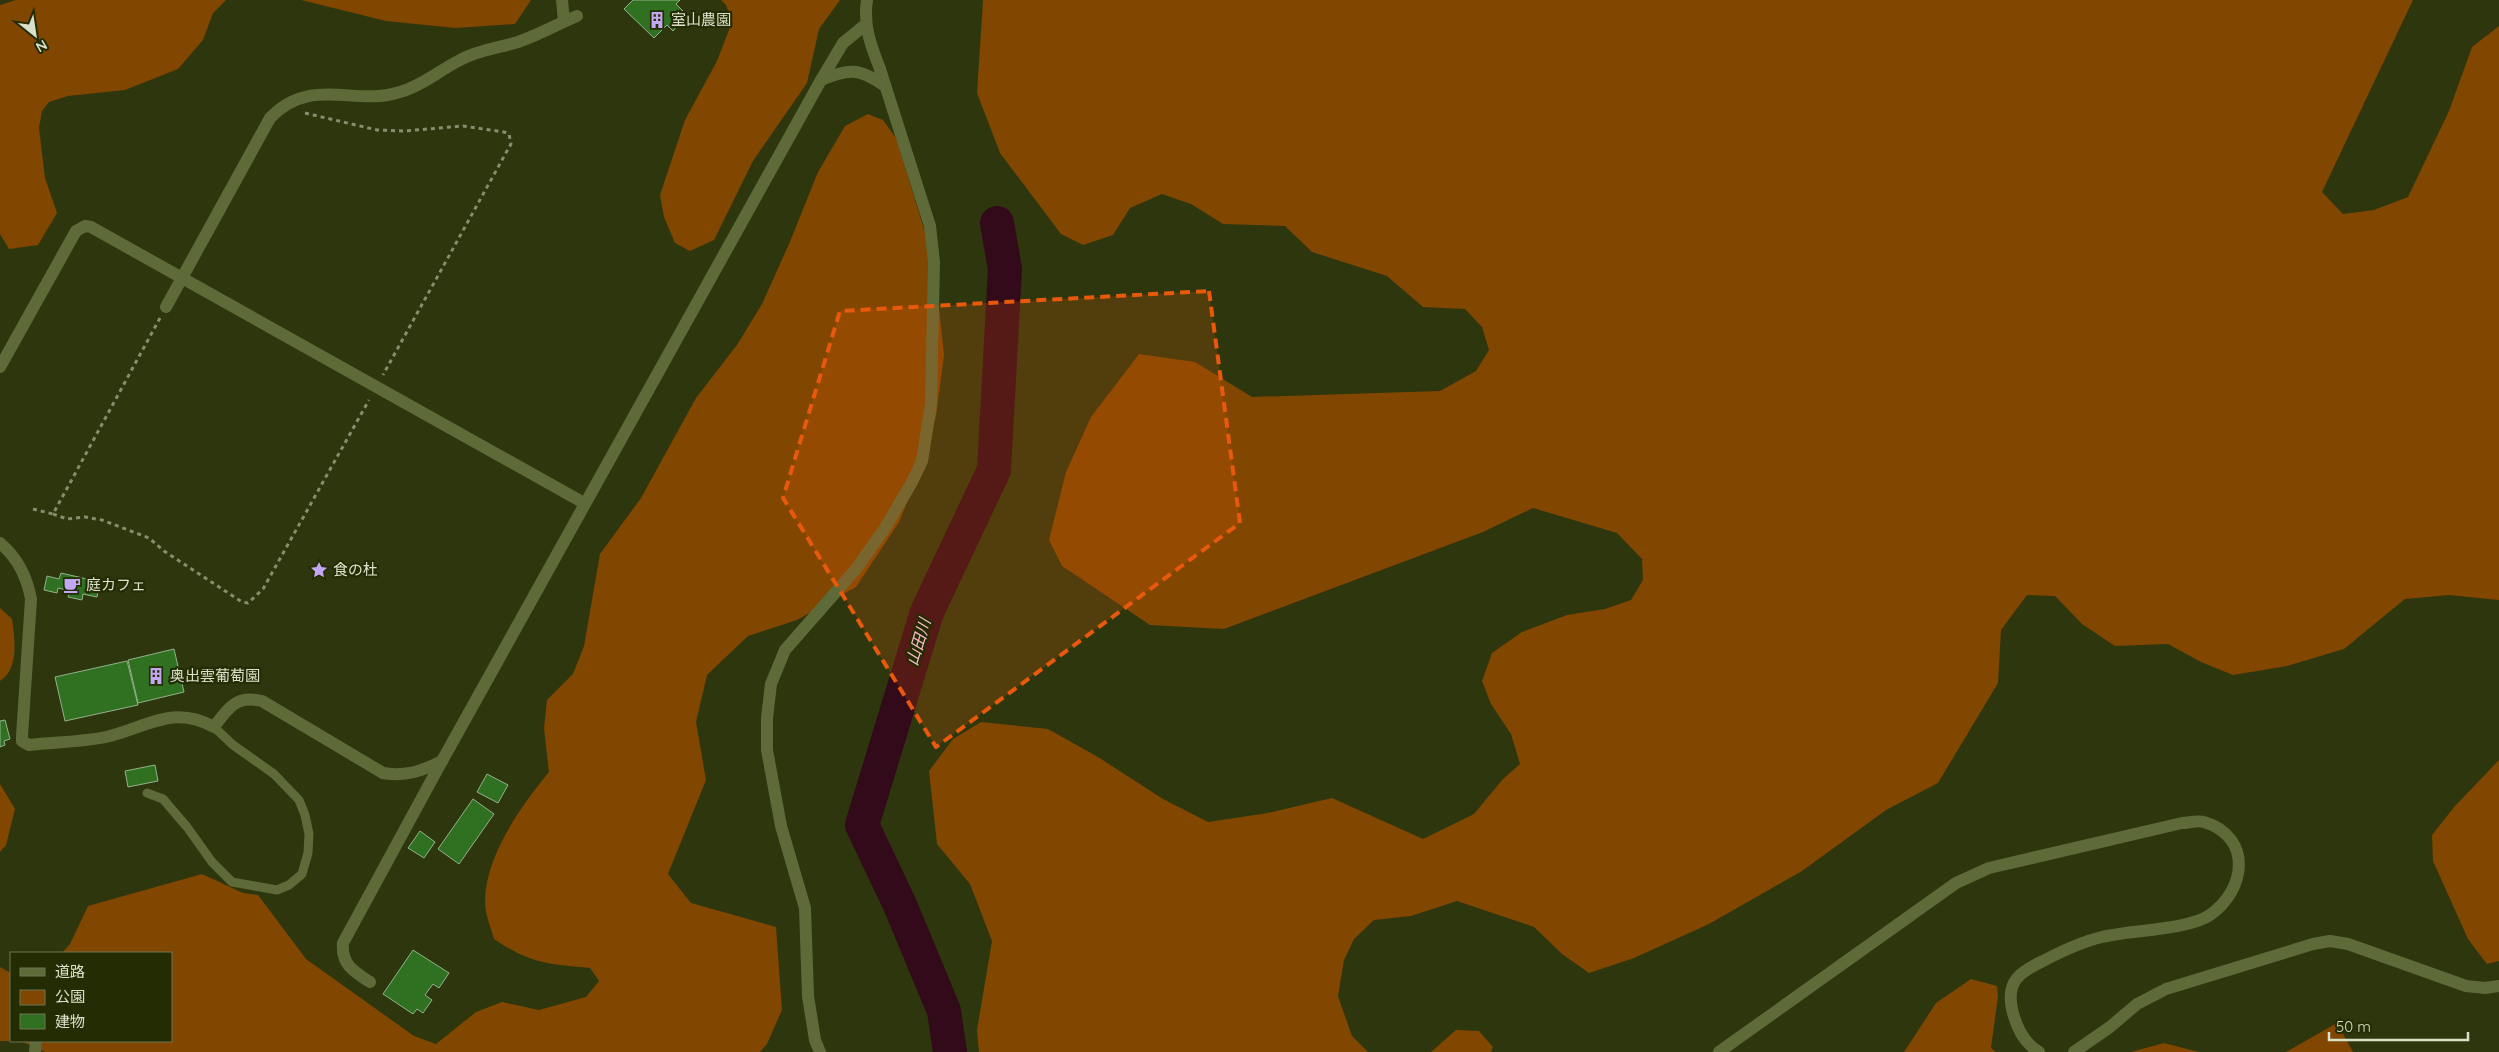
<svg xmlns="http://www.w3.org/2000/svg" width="2499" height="1052" viewBox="0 0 2499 1052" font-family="Quicksand,'Noto Sans JP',sans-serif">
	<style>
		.green { fill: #814600 }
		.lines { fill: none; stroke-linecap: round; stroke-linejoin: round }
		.river { stroke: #320a1a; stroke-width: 34 }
		.building { fill: #307121; stroke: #93b18c }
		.path { stroke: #878e6f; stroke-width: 3; stroke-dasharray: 4 4; stroke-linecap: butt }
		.service { stroke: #5e6a38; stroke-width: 9 }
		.minor { stroke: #5e6a38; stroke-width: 12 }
		.tertiary { stroke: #5e6a38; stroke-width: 12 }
		.marked { fill: #e8590c; fill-opacity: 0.2; stroke: #e8590c; stroke-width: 4; stroke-dasharray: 10 6; stroke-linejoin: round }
		.labels { text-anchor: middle; stroke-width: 4.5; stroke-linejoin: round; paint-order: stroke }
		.poi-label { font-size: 15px; fill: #dae1ca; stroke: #242c03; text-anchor: start }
		.water-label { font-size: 16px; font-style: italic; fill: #fab9cc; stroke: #242c03 }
	</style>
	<rect width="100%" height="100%" fill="#2e360e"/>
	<g class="green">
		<polygon points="16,0 226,0 213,13 203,40 178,69 125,90 68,96 49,102 42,111 39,128 45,178 57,213 38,245 9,249 0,234 0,5"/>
		<polygon points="301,0 531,0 515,24 456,28 386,21"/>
		<polygon points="721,0 840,0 819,29 807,83 753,161 714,240 690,251 675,243 664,217 660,195 685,120 717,61 732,22 726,5"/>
		<polygon points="983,0 2413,0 2322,192 2343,214 2374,210 2408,197 2449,111 2472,47 2499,26 2499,600 2449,595 2405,599 2344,649 2287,666 2233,675 2201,662 2168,644 2115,646 2082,624 2055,596 2027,595 2001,630 1998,683 1938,783 1886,810 1802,871 1709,924 1634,958 1589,973 1562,954 1534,927 1457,901 1411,916 1374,920 1354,939 1344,960 1338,996 1352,1036 1368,1052 979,1052 977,1030 992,941 970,884 937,844 929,771 953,739 981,722 1048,729 1098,757 1163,799 1208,822 1268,813 1332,798 1423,839 1474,814 1503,779 1520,764 1511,734 1491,704 1482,681 1492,653 1522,632 1567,615 1605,609 1631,600 1643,580 1642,559 1617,533 1533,508 1483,532 1224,629 1150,625 1062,566 1049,540 1066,472 1091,417 1139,354 1195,362 1252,397 1440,391 1476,371 1489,350 1482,327 1465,309 1423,307 1387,276 1312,252 1285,226 1223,224 1191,204 1162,194 1130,208 1113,235 1083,245 1061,234 1000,153 977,93"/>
		<path d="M 868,114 L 883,120 L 896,138 L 924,229 L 937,289 L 944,355 L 936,416 L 917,478 L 899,522 L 856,587 L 797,620 L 748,636 L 707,675 L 696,722 L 706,780 L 668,874 L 691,903 L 776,927 L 782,1010 L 767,1044 L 760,1052 L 45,1052 L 21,1041 L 0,1041 L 0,967 L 11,973 L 11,1041 L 171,1041 L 171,953 L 62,953 L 70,944 L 88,906 L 202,874 L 243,893 L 258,895 L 306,959 L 414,1036 L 436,1044 L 476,1012 L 502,1002 L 539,1010 L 586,997 L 599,981 L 590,968 C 547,964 531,964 494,939 C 491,928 485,914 485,902 C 485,856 521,806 549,772 L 544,728 L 547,700 L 573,674 L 584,646 L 600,554 L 641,498 L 696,398 L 737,345 L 762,304 L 789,244 L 818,172 L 845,126 Z"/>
		<path d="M 0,608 L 12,619 C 15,639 19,669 0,681 Z"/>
		<polygon points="2499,760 2499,961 2487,964 2468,939 2433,861 2432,835 2455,806"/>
		<polygon points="0,784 15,809 6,845 0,852"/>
		<polygon points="1971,979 1997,986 1998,996 1991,1048 1996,1052 1904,1052 1936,1003"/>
		<polygon points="2337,1023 2353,1052 2286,1052"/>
		<polygon points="1456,1030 1479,1031 1493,1047 1491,1052 1431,1052"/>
		<polygon points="2164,1043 2199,1052 2131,1052"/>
	</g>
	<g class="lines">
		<polyline class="river" points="950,1052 944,1011 900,905 862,825 927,612 994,470 1005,269 997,223"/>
	</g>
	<g class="building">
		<polygon points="633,0 680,0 676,4 683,11 677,18 681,22 673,31 667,25 654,38 624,9"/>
		<polygon points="61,573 100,582 97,597 83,594 82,600 68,597 70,591 58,588 57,593 44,590 47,576 59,579"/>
		<polygon points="174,649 184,692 138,703 128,660"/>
		<polygon points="127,661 138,705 65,721 55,677"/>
		<polygon points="5,720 10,739 4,741 5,745 0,747 0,721"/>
		<polygon points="155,765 158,781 128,787 125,771"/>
		<polygon points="487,774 508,785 498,803 477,792"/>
		<polygon points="473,799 494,814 459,864 438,849"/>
		<polygon points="420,831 435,842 424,858 408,848"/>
		<polygon points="413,950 449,973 439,988 433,984 425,995 432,1000 423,1013 417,1009 413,1014 383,994"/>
	</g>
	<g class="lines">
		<g class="path">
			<polyline points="305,113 377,130 404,131 463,126 504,132 509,134 511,144 507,151 383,375"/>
			<polyline points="33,509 53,514 160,318"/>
			<polyline points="53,514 67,519 85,517 102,520 149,538 164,551 242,602 248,603 263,589 369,400"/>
		</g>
		<polyline class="service" points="147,793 163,799 187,827 212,862 232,882 277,890 289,885 302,874 308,853 309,834 305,815 299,800 274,774 233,745 214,727"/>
		<g class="minor">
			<polyline points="562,0 564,21"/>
			<path d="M 821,80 C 849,68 860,68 885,86"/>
			<path d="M 166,307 L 270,118 C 311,75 355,107 400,92 C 422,86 440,70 460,60 C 478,50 499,48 518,42 C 538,35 558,24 577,16"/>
			<polyline points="0,367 76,231 85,226 91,227 584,503"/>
			<path d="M 0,543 C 18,558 27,577 31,599 L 22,736 L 22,741 L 29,745 C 54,742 82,742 106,737 C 146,728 172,704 214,727 C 228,708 236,695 262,701 L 383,773 C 405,777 422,771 442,761"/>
			<path d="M 370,982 C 353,971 341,964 343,943 L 442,761"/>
			<polyline points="35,1052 36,1041"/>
			<polyline points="820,1052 815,1040 808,996 805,908 781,826 767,750 767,718 771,684 785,650 856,569 885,528 912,482 922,461 931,404 934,262 930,226 880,69"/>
			<path d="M 1719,1052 L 1956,883 L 1989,868 L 2182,823 C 2188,823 2198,820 2204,822 C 2253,837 2246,890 2210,915 C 2188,930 2130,930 2102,937 C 2081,942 2062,951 2043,961 C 2020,972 2006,981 2012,1009 C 2016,1027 2024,1043 2039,1052"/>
			<polyline points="2074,1052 2110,1027 2137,1004 2166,989 2313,944 2330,941 2348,944 2466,986 2485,988 2499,986"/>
		</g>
		<g class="tertiary">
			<path d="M 867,0 C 863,26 871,46 880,69"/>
			<polyline points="442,761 821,80 843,43 865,25"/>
		</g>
	</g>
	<path class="marked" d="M 1209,291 L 1240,523 L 936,747 L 783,498 L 840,311 Z"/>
	<defs>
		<g id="building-bare" transform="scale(1.35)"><path d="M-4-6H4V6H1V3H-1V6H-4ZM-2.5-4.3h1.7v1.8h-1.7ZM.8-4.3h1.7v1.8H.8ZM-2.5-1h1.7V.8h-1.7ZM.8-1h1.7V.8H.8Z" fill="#c2a8f2" stroke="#242c03" stroke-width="2.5" paint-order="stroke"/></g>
		<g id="sight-bare" transform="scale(1.35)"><path d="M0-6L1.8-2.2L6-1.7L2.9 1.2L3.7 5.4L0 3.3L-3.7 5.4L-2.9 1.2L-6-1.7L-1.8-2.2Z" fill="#c2a8f2" stroke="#242c03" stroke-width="2.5" paint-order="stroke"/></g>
		<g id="cafe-bare" transform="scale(1.35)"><path d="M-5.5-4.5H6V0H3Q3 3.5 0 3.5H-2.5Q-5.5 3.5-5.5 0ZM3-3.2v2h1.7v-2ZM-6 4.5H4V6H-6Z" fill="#c2a8f2" stroke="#242c03" stroke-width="2.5" paint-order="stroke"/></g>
	</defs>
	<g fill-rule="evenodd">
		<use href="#building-bare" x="657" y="20"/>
		<use href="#sight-bare" x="319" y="570"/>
		<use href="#cafe-bare" x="72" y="585"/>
		<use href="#building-bare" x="156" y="676"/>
	</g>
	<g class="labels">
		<g class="poi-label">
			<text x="671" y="25">室山農園</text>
			<text x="333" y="575">食の杜</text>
			<text x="86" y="590">庭カフェ</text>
			<text x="170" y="681">奥出雲葡萄園</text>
		</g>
		<g class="water-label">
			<text transform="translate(918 642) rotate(-73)" y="6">山田川</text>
		</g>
	</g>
	<rect x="10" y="952" width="162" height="90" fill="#242c03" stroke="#6d7453"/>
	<rect x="20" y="968" width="25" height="8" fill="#5e6a38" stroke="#6d7453"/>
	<text x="55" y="977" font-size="15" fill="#dae1ca">道路</text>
	<rect x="20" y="990" width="25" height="15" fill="#814600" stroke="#6d7453"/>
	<text x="55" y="1002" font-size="15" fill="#dae1ca">公園</text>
	<rect x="20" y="1014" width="25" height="15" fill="#307121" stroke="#6d7453"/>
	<text x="55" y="1027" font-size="15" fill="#dae1ca">建物</text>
	<g transform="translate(35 35) rotate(150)" stroke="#242c03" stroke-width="4" paint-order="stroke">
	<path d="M0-4L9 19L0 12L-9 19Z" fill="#dae1ca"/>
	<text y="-8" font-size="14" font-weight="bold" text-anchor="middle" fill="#dae1ca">N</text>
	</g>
	<path d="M2329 1032v8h139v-8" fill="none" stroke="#dae1ca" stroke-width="2.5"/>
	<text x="2336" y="1032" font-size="15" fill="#dae1ca" stroke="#242c03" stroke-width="4" paint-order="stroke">50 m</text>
</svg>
